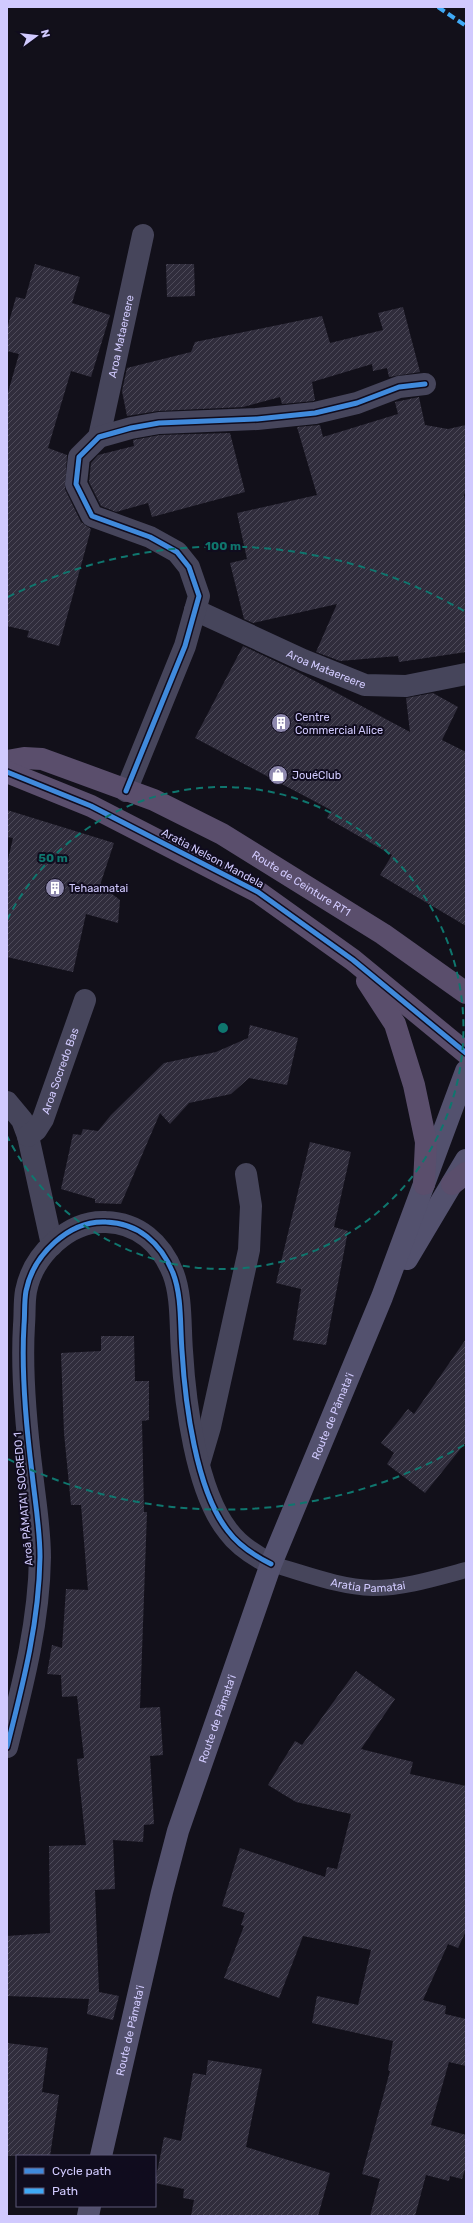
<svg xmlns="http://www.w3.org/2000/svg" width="473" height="2223" viewBox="0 0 473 2223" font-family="Rubik,sans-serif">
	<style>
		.building { fill: url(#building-hatch) }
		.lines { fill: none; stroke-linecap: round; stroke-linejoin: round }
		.service { stroke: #46455b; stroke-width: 16 }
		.minor { stroke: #46455b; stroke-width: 22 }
		.secondary { stroke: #53516e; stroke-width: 22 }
		.primary { stroke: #5a4e6c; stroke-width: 22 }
		.quiet { stroke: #3fa9f5; stroke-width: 4; stroke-dasharray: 8 4; stroke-linecap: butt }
		.cycleway-casing { stroke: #100c1e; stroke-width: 8 }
		.cycleway { stroke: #408adc; stroke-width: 5 }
		.ring { fill: none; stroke: #0f766e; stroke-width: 2; stroke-dasharray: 7 5 }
		.labels { text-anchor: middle; stroke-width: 4; stroke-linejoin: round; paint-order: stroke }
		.street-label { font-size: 11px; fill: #d1cafe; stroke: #100c1e }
		.poi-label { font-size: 11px; fill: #d1cafe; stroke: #100c1e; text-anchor: start }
		.centre { fill: #0f766e; stroke: #100c1e; stroke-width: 2 }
		.ring-label { font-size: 12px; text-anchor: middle; font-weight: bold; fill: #0f766e; stroke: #100c1e; stroke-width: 4; stroke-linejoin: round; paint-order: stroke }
	</style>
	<defs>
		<pattern id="building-hatch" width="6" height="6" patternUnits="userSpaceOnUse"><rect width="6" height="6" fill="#302d3c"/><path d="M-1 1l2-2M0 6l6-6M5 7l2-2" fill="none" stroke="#4d4a59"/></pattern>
	</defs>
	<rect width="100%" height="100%" fill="#12101a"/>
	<g class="building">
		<polygon points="35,264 80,277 72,303 110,315 91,377 71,371 48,448 67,455 65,489 81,522 91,529 59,646 27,637 29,631 7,626 7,396 19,354 7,351 7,329 16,297 25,299"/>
		<polygon points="166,264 194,264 195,296 167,297"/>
		<polygon points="403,307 420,372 389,377 387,368 373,371 372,364 312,382 315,400 313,401 282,404 280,397 243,407 158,411 127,416 122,391 127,368 191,352 195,342 322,316 330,343 383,330 378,313"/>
		<polygon points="419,397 425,425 448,429 466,425 466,491 464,495 466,505 466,652 399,662 398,656 340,661 316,652 337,604 253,623 244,619 230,563 247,559 237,513 317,495 297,427 320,425 323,437 398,414 395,402"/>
		<polygon points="230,433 245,492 152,517 148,503 116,512 101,506 89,482 91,463 98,455 134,446 133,440 160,435"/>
		<polygon points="243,646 294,670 410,732 406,698 433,693 458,707 442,740 466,752 466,926 380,875 392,855 327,818 331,810 195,738"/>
		<polygon points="7,810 114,843 100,885 120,900 118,923 86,914 73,972 7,957 7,864 13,838 7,837"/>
		<polygon points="250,1025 298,1038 287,1085 249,1078 231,1094 189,1103 170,1124 160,1113 121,1204 95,1203 95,1199 61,1189 73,1134 81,1135 83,1129 98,1131 111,1115 164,1063 216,1052 248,1038"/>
		<polygon points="310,1142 351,1152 334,1227 348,1231 326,1345 293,1340 301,1289 276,1283"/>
		<polygon points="101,1336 134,1336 135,1381 149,1381 149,1420 142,1421 144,1512 147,1512 140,1708 160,1707 163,1755 150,1756 154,1824 144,1825 143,1842 113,1840 115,1889 95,1890 99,1992 119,1996 113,2020 87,2014 89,1999 7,1996 7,1936 50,1933 49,1846 86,1845 77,1759 84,1758 77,1696 62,1697 61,1675 47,1674 52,1645 62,1648 66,1589 88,1590 81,1505 71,1505 64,1433 61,1353 101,1351"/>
		<polygon points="466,1339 466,1442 425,1493 387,1464 394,1453 381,1443 408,1409 414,1414"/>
		<polygon points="356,1671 395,1699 361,1749 413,1762 410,1774 466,1786 466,1931 458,1948 448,1944 423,2000 446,2006 445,2014 466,2019 466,2066 449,2062 431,2125 466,2135 466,2166 462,2179 450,2176 449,2181 426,2175 415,2216 370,2216 380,2179 362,2174 390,2071 388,2070 393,2041 312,2023 317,1996 358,2005 371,1950 303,1936 279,1998 224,1978 244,1926 241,1925 245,1913 222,1906 240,1848 325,1877 327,1867 337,1869 351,1814 296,1802 268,1785 295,1741 302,1745"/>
		<polygon points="7,2043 48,2048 42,2092 59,2095 50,2156 7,2156"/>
		<polygon points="208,2060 262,2069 246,2147 330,2173 318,2216 191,2216 194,2200 183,2198 184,2189 155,2183 164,2137 181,2141 193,2073 206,2075"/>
	</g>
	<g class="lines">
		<path class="service" id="s1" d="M 271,1564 C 304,1573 338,1587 373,1588 C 404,1588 436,1578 466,1570"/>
		<g class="minor">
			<path id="s2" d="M 99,437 L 143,235"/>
			<path id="s3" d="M 195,610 L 303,660 L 365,685 L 406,686 L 466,674"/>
			<polyline points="126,791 185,646 199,596 189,567 177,552 150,537 92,516 76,484 79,457 99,437 131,428 159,423 257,419 315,413 357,403 399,387 425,384"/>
			<polyline points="7,1102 22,1120 28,1136 52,1245"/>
			<path id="s4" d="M 28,1136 L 36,1130 L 43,1119 L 85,1000"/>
			<polyline points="200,1461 210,1427 249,1250 251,1206 246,1174"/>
			<path d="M 7,1747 C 23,1684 39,1623 40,1557 C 40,1529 35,1501 32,1473 C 26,1425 21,1374 24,1325 C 25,1314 24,1302 26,1291 C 33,1255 69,1220 106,1222 C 138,1223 161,1243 173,1273 C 182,1296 180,1326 182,1351 C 185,1402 196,1491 228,1531 C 239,1546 255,1556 271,1564"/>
		</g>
		<g class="secondary">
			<polyline points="407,1259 466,1160"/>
			<path id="s5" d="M 101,2156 L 162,1892 L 178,1831 L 271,1564 L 382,1297 L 466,1071"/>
			<polyline points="88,2216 90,2206"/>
		</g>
		<g class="primary">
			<path id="s6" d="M 7,761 L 24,758 L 42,759 L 154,800 L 222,834 L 383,934 L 466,993"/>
			<polyline points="7,772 91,806 258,892 353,960 466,1053"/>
			<polyline points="367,981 395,1024 414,1085 426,1142 424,1184"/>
			<polyline points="452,1184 466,1173"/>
		</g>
		<polyline class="quiet" points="438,7 466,26"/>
		<g class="cycleway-casing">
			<g id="cycleway">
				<polyline points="7,772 91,806 258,892 353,960 466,1053"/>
				<polyline points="126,791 185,646 199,596 189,567 177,552 150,537 92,516 76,484 79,457 99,437 131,428 159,423 257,419 315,413 357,403 399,387 425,384"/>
				<path d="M 7,1747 C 23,1684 39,1623 40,1557 C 40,1529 35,1501 32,1473 C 26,1425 21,1374 24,1325 C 25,1314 24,1302 26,1291 C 33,1255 69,1220 106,1222 C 138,1223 161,1243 173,1273 C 182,1296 180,1326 182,1351 C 185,1402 196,1491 228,1531 C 239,1546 255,1556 271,1564"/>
			</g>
		</g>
		<use href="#cycleway" class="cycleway"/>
	</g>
	<g class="ring">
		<path d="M7 920A241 241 0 1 1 7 1136"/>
		<path d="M464 1445A482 482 0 0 1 8 1459M8 597A482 482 0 0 1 464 611"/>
	</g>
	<defs>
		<g id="building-disc" transform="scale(1)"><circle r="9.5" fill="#8e89ae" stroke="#100c1e"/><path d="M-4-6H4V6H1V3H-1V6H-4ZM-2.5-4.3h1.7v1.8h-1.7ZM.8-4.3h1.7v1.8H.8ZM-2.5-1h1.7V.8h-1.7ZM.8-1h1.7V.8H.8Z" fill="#fff"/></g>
		<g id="shop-disc" transform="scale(1)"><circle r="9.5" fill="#8e89ae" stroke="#100c1e"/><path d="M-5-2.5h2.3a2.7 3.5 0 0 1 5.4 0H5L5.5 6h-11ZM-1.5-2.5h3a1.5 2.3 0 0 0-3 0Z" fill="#fff"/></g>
	</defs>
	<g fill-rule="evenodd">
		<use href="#building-disc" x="281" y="723"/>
		<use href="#shop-disc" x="278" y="775"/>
		<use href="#building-disc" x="55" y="888"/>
	</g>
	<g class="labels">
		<g class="street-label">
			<text dy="4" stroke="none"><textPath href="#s2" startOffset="103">Aroa Mataereere</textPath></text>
			<text dy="4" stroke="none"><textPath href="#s3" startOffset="144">Aroa Mataereere</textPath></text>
			<text transform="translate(213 858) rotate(28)" y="4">Aratia Nelson Mandela</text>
			<text dy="4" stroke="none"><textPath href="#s6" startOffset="324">Route de Ceinture RT1</textPath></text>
			<text dy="4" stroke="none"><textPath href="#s4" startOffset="74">Aroa Socredo Bas</textPath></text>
			<text dy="4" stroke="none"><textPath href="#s5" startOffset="777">Route de Pāmata'i</textPath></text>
			<text transform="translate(23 1499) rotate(-95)" y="4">Aroā PĀMATA'I SOCREDO 1</text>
			<text dy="4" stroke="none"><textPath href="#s1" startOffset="100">Aratia Pamatai</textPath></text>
			<text dy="4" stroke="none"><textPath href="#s5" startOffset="453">Route de Pāmata'i</textPath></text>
			<text dy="4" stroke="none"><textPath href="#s5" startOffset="129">Route de Pāmata'i</textPath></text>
		</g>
		<g class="poi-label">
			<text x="295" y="721">Centre<tspan x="295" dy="13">Commercial Alice</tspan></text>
			<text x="292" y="779">JouéClub</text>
			<text x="69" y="892">Tehaamatai</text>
		</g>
	</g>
	<circle cx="223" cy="1028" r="6" class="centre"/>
	<g class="ring-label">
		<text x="223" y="550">100 m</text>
		<text x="53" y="862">50 m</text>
	</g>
	<rect width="473" height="2223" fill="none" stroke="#d1cafe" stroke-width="16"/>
	<rect x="16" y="2155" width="140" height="52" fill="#100c1e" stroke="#5d5878"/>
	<rect x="24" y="2168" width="20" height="6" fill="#408adc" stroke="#5d5878"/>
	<text x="52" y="2175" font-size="12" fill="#d1cafe">Cycle path</text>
	<rect x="24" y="2188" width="20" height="6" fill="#3fa9f5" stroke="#5d5878"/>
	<text x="52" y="2195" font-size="12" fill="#d1cafe">Path</text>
	<g transform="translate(36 36) rotate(75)" stroke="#100c1e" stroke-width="3" paint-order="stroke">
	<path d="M0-3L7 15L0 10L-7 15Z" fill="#d1cafe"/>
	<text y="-6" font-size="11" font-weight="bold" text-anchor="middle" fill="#d1cafe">N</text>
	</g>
</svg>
